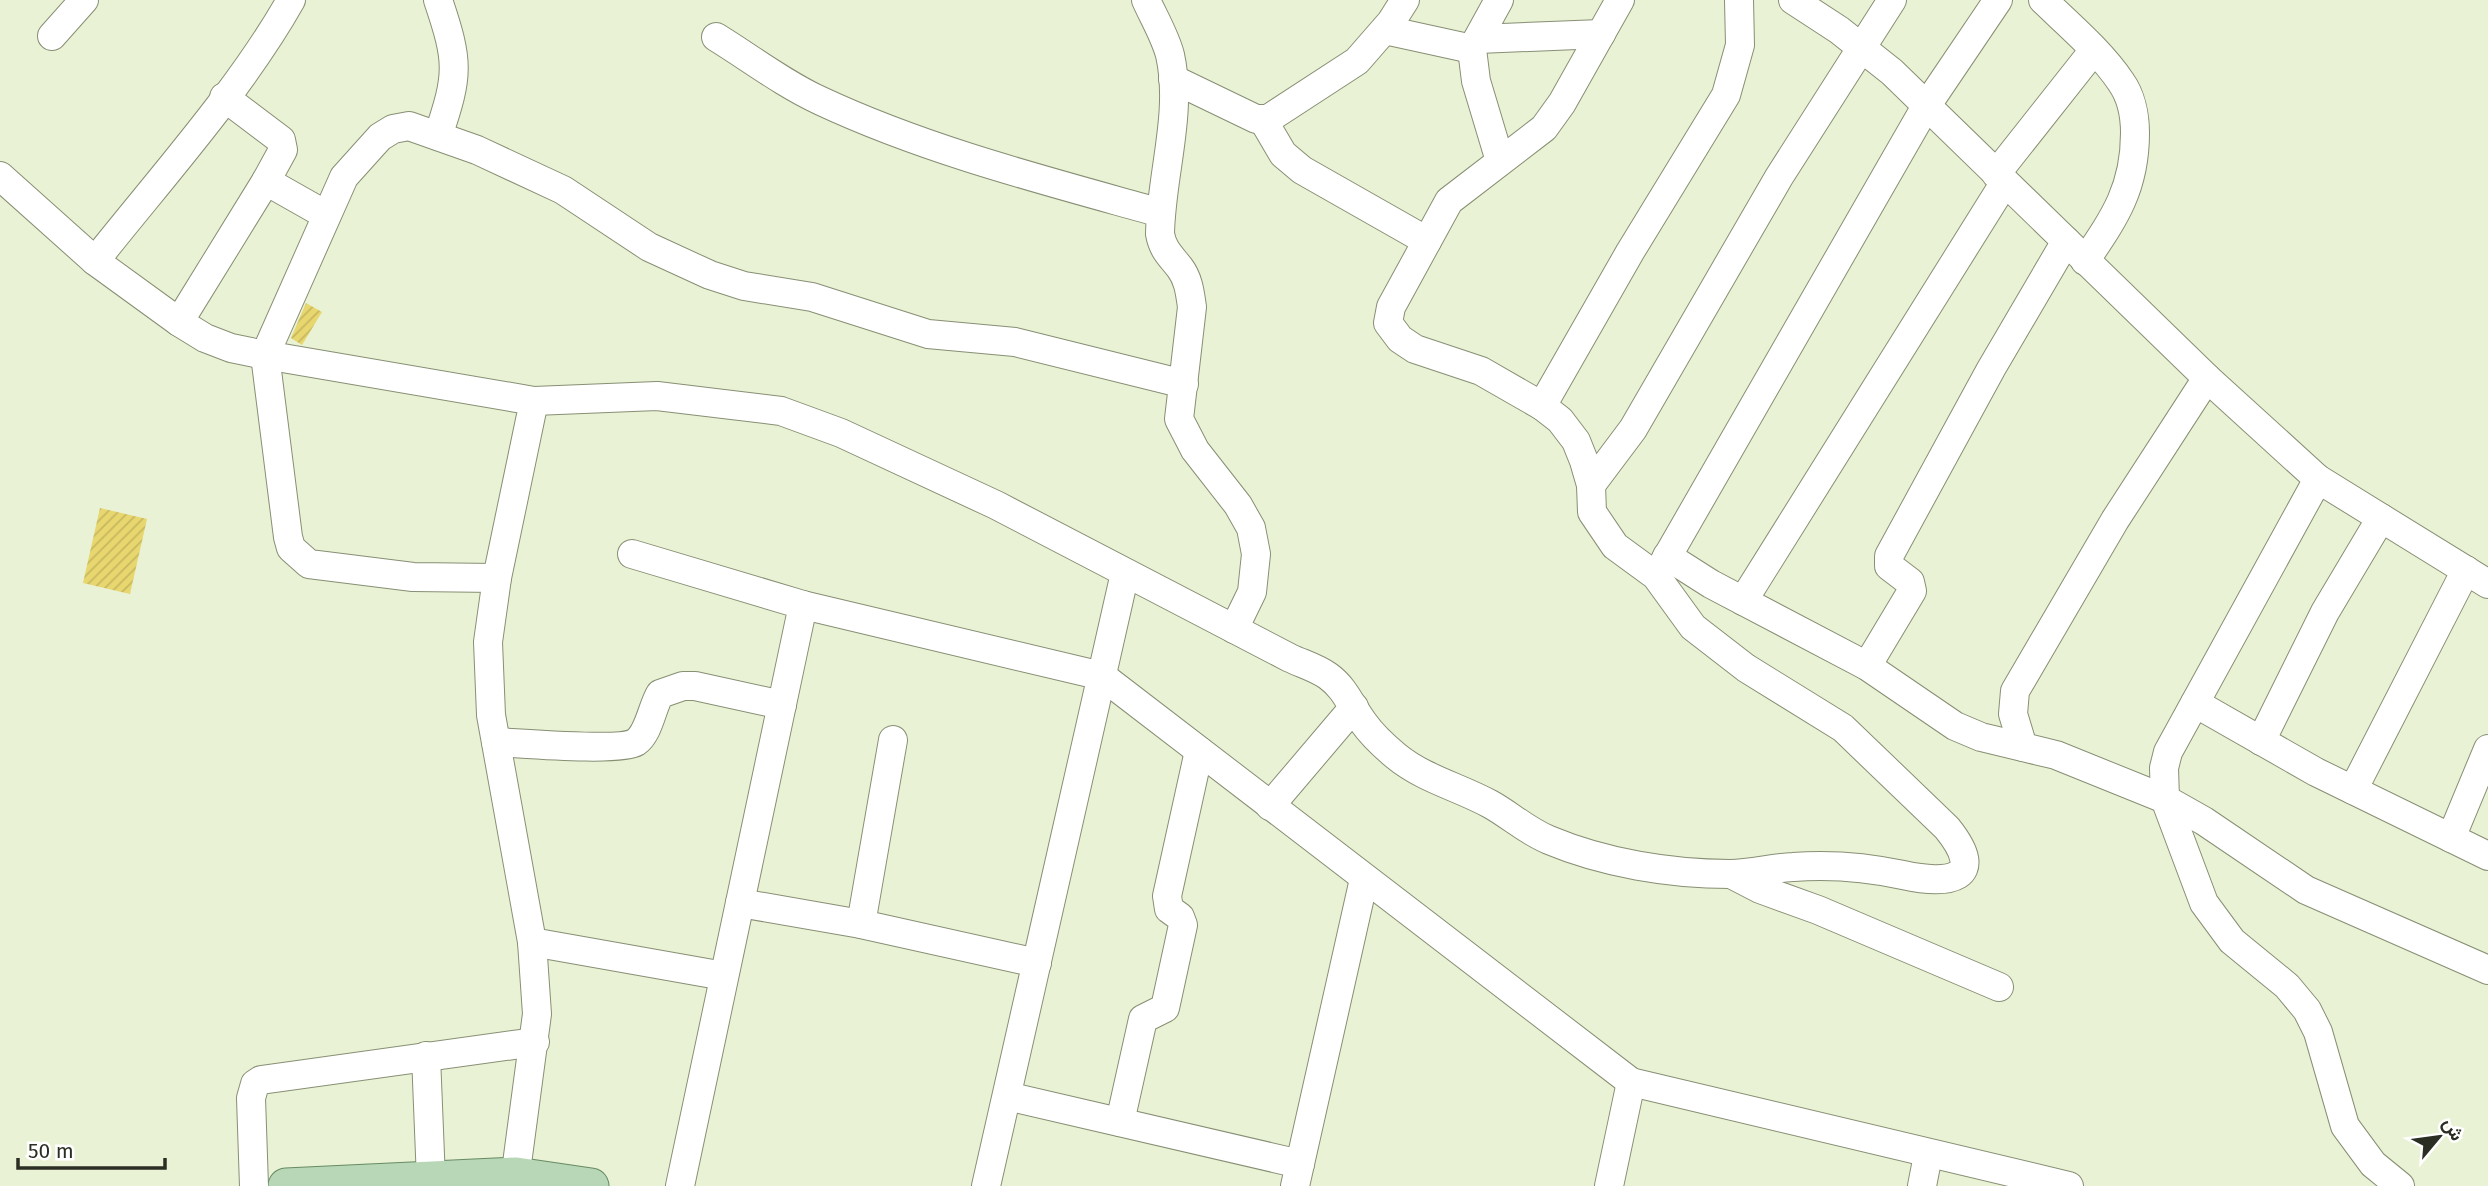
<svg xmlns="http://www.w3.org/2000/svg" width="2488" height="1186" viewBox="0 0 2488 1186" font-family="'Fira Sans',Vazirmatn,sans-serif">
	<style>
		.building { fill: url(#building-hatch) }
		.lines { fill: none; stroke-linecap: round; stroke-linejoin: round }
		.minor-casing { stroke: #878f74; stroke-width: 30 }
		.major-casing { stroke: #678b63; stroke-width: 37 }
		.minor { stroke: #fff; stroke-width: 28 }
		.major { stroke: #b8d7b6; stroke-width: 35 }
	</style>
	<defs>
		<pattern id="building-hatch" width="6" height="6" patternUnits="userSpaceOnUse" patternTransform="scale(1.75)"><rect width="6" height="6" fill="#e8d66e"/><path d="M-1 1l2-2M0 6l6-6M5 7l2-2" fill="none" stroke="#c7b85f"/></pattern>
	</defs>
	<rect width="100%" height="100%" fill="#e9f2d4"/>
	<g class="building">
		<polygon points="306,303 322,312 302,345 291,338"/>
		<polygon points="100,508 147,519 130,594 83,583"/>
	</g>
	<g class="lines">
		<g class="minor-casing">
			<g id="minor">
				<path d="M 438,0 C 459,62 459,74 438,136"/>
				<path d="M 1146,0 C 1154,18 1165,36 1170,55 C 1183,113 1161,175 1160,234 C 1163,250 1170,255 1180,268 C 1189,280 1190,294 1192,307 L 1179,419 L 1195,450 L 1238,505 L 1251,528 L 1256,554 L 1252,592 L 1234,629"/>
				<polyline points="1793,0 1839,30 1892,72 2207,378 2318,479"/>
				<path d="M 2043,0 C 2069,25 2101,52 2121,82 C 2131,96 2135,116 2135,133 C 2135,188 2115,217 2085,261"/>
				<polyline points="1385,30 1472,49 1499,0"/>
				<polyline points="52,36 84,0"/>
				<path d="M 716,37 C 750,58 784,84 821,101 C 928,151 1047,181 1161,213"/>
				<polyline points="1478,39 1601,34"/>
				<polyline points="1472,49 1476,81 1500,161"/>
				<polyline points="1173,79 1256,119 1268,119 1357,61 1391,22 1405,0"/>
				<polyline points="224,97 281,140 283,150 266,181"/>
				<polyline points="1263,120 1283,154 1302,170 1427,241"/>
				<polyline points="1996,174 2094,50"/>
				<polyline points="0,176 95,261 179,322 205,338 231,348 265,355 534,401 497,578 488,642 491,715 532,942 537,1014 514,1186"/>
				<path d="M 95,261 C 159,180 241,89 291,0"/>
				<polyline points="179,322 266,181 326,215"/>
				<path d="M 534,401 L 657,396 L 781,411 L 841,433 L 996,505 L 1290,658 C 1303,664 1317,668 1328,676 C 1345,688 1351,706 1363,722 C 1372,735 1384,746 1396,756 C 1424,779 1459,787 1490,804 C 1510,815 1527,831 1549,840 C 1604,863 1670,874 1730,874 C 1751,874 1772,868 1793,867 C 1831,864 1866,867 1903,875 C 1948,885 1989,880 1947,828 L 1843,728 L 1746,668 L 1693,627 L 1656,576 L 1615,546 L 1592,512 L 1591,485 L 1584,461 L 1576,441 L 1560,420 L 1542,406 L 1481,371 L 1415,349 L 1400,339 L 1388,323 L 1391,307 L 1449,201 L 1544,128 L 1562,103 L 1620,0"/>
				<polyline points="1542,406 1630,252 1726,95 1740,45 1739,0"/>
				<polyline points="1591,485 1633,429 1779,177 1892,0"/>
				<polyline points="632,554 803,605 680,1186"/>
				<polyline points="1667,556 1711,584 1867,666 1955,726 1981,737 2056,755 2165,799 2204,821 2306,890 2488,970"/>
				<polyline points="1659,571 1925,108 1998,0"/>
				<polyline points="497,578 413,577 309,564 291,548 288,537 265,355 344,177 380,137 393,129 409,126 477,150 563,190 649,247 710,275 744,286 812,297 928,334 1015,342 1184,384"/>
				<polyline points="1743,601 2005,182"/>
				<polyline points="803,605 1102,676 1631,1082 2069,1186"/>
				<polyline points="1867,666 1912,591 1910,582 1889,566 1889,556 1991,369 2066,241"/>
				<polyline points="2195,703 2316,772 2488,856"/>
				<polyline points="2261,741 2325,612 2381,518"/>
				<path d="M 496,742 C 520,743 620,752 636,742 C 649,733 652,707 660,694 L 683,686 L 695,686 L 782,705"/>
				<polyline points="2023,747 2013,714 2015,691 2115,520 2207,378"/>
				<polyline points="2353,790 2466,570"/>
				<polyline points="1270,806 1354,707"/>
				<polyline points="2451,838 2488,749"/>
				<polyline points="1731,874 1760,889 1818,910 1999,987"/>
				<polyline points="740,903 861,924 1037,963"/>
				<polyline points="861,924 893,740"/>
				<polyline points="532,942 724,976"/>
				<polyline points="426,1056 431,1180"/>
				<polyline points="1007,1096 1300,1164"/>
				<polyline points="1120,1122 1143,1019 1165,1008 1183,925 1180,917 1169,909 1167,896 1199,751"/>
				<polyline points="254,1186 251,1098 255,1084 261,1080 535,1042"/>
				<polyline points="986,1186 1125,573"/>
				<polyline points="1295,1186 1364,879"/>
				<polyline points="1609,1186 1631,1082"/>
				<polyline points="1922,1186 1928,1155"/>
				<polyline points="2400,1186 2373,1164 2345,1126 2318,1032 2307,1010 2287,986 2232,941 2204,903 2165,799 2164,768 2168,752 2318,479 2488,584"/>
			</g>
		</g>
		<g class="major-casing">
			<polyline id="major" points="286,1186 516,1175 591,1186"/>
		</g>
		<use href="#minor" class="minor"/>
		<use href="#major" class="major"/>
	</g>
	<g transform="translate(2439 1137) rotate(61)" stroke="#ffffff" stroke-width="5" paint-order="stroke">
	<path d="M0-5L12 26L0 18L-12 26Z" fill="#2b2e23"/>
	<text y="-10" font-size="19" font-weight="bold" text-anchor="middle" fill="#2b2e23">ش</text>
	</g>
	<path d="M18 1158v10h147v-10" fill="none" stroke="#2b2e23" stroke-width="3.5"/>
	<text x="28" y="1158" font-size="21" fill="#2b2e23" stroke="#ffffff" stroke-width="5" paint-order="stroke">50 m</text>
</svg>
